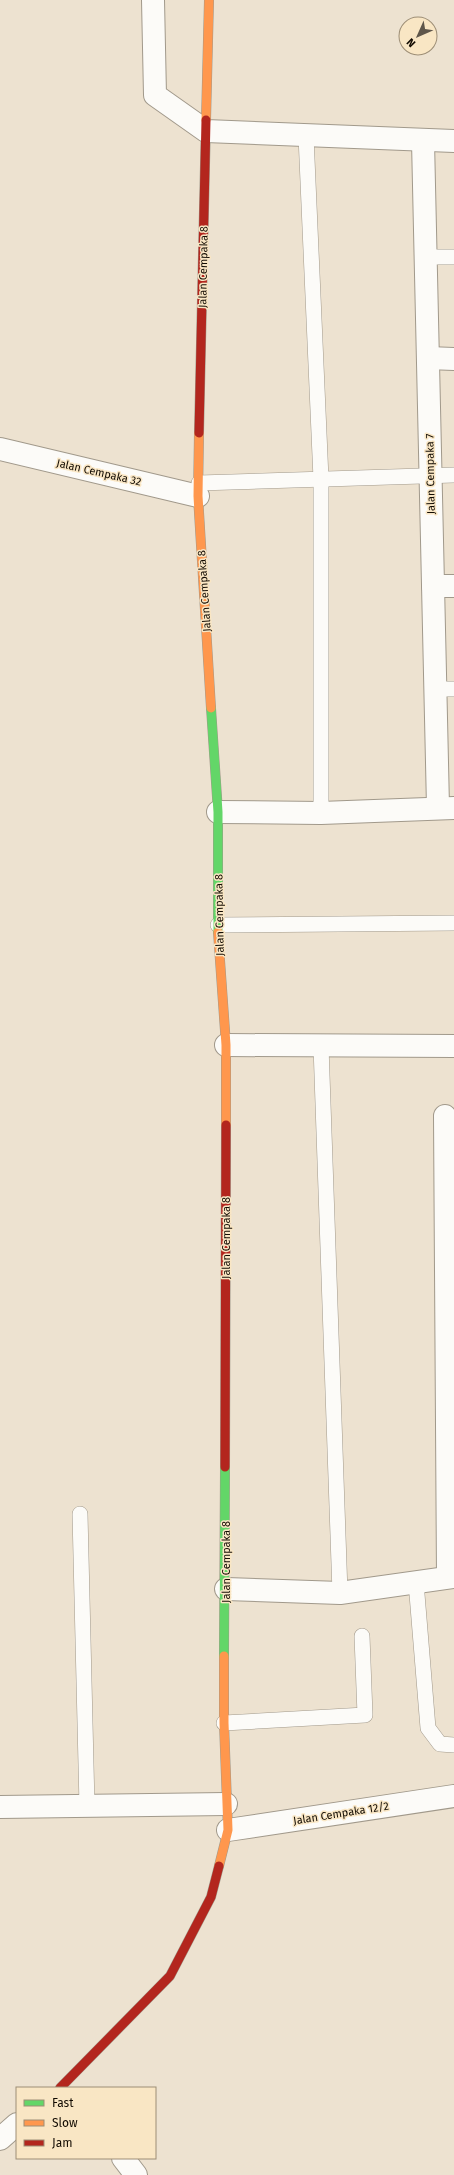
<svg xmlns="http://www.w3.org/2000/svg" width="454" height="2175" viewBox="0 0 454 2175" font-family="'Fira Sans',sans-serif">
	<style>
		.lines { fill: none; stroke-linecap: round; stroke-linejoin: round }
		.lane-casing { stroke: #a1998b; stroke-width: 16 }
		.street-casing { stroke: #a1998b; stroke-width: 24 }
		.fast-casing { stroke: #a1998b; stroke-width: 10 }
		.slow-casing { stroke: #a1998b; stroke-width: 10 }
		.jam-casing { stroke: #a1998b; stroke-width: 10 }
		.lane { stroke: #fcfbf8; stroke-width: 15 }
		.street { stroke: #fcfbf8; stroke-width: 22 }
		.fast { stroke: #63d668; stroke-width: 9 }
		.slow { stroke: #ff974d; stroke-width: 9 }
		.jam { stroke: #b3261e; stroke-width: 9 }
		.labels { text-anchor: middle; stroke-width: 3; stroke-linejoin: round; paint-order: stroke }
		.street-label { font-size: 11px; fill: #120b02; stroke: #f9e6c4 }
	</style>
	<rect width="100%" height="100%" fill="#ede2d0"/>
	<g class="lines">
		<g class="lane-casing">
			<g id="lane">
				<polyline points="306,136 321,479 321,813"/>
				<polyline points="425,257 454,257"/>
				<polyline points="199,483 454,475"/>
				<polyline points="435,689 454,689"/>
				<polyline points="218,925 454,923"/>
				<polyline points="321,1046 340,1593"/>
				<polyline points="80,1514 87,1806"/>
				<polyline points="416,1582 428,1728 440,1744 454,1745"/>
				<polyline points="224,1723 365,1715 362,1636"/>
			</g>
		</g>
		<g class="street-casing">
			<g id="street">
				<polyline points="153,0 155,95 206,131 454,141"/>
				<polyline points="423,141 438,807"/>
				<polyline points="428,358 454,359"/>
				<polyline points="0,449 198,496"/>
				<polyline points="433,586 454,586"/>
				<polyline points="218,812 321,813 454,808"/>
				<polyline points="226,1045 454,1046"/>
				<polyline points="445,1116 448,1577"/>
				<polyline points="226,1589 340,1593 454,1577"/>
				<polyline points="0,1807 226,1804"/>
				<polyline points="228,1830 454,1796"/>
				<polyline points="0,2139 17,2124"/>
				<polyline points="123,2158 136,2175"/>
			</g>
		</g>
		<g class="fast-casing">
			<g id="fast">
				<polyline points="211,708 218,812 218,932"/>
				<polyline points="224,1656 225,1467"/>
			</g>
		</g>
		<g class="slow-casing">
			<g id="slow">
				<polyline points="206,120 209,0"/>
				<polyline points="199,433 198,496 211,708"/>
				<polyline points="218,932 226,1045 226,1125"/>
				<polyline points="219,1866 228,1830 224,1723 224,1656"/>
			</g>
		</g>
		<g class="jam-casing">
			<g id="jam">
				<polyline points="199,433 206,120"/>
				<polyline points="225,1467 226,1125"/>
				<polyline points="60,2088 170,1976 211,1897 219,1866"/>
			</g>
		</g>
		<use href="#lane" class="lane"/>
		<use href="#street" class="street"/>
		<use href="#fast" class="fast"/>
		<use href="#slow" class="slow"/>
		<use href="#jam" class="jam"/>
	</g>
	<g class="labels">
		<g class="street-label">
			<text transform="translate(203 267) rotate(-89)" y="4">Jalan Cempaka 8</text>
			<text transform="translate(99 472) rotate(13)" y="4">Jalan Cempaka 32</text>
			<text transform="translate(430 474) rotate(-91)" y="4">Jalan Cempaka 7</text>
			<text transform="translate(204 591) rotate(-94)" y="4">Jalan Cempaka 8</text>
			<text transform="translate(219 915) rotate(-91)" y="4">Jalan Cempaka 8</text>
			<text transform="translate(226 1238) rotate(-90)" y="4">Jalan Cempaka 8</text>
			<text transform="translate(226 1562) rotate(-90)" y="4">Jalan Cempaka 8</text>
			<text transform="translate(341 1813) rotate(-9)" y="4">Jalan Cempaka 12/2</text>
		</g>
	</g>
	<rect x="16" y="2087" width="140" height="72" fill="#f9e6c4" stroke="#9d8e76"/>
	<rect x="24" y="2100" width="20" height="6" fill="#63d668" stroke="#9d8e76"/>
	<text x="52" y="2107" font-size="12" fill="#120b02">Fast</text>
	<rect x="24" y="2120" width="20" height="6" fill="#ff974d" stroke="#9d8e76"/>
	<text x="52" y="2127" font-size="12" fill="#120b02">Slow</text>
	<rect x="24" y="2140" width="20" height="6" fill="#b3261e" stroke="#9d8e76"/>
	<text x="52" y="2147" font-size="12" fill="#120b02">Jam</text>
	<g transform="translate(418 36) rotate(225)"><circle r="19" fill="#f9e6c4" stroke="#9d8e76"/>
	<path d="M0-3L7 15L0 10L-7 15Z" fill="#5f564a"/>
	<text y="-6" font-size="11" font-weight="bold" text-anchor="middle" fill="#120b02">N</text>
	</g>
</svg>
